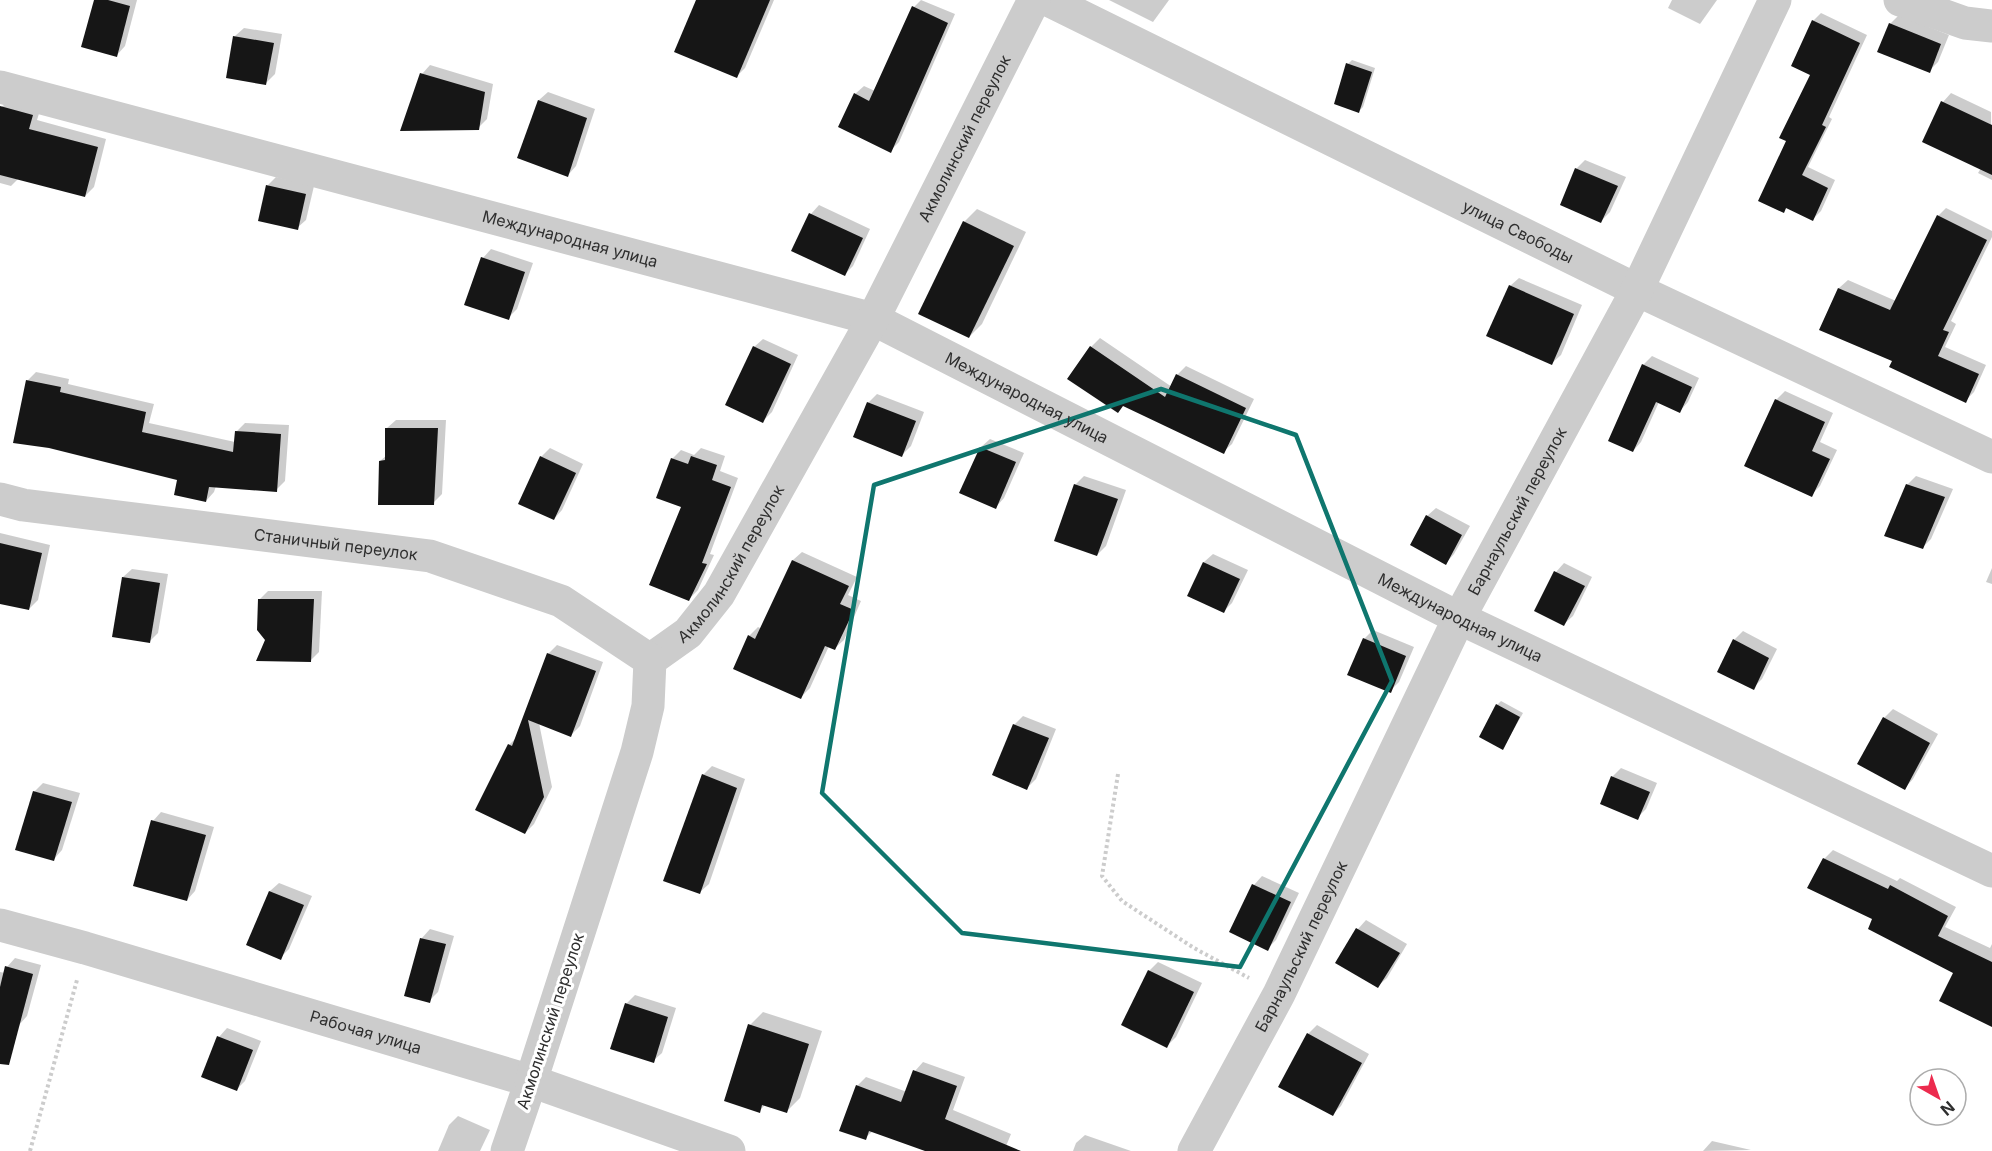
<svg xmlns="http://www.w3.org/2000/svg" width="1992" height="1151" viewBox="0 0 1992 1151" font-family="Inter,sans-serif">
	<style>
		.shadow { fill: #0003 }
		.building { fill: #161616 }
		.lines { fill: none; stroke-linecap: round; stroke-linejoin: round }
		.path { stroke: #ccc; stroke-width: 4; stroke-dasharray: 3 3; stroke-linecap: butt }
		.minor { stroke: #ccc; stroke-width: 33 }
		.tertiary { stroke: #ccc; stroke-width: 33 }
		.marked { fill: none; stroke: #0f766e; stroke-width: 4.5; stroke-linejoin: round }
		.labels { text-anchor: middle; stroke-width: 6; stroke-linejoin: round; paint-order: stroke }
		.street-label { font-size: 16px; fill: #2f2f2f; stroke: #fff }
	</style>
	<rect width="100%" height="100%" fill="#fff"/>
	<g class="shadow">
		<polygon points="95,0 137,0 125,46 117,55"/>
		<polygon points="698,0 774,0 745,68 736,77"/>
		<polygon points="921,0 955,14 899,142 890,151 855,94 864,86 875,91 914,7"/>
		<polygon points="1109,0 1169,0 1153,22"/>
		<polygon points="1672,0 1717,0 1700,24 1668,8"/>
		<polygon points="1821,13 1867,35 1829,117 1832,119 1808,167 1835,180 1821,211 1813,219 1788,207 1783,211 1788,141 1812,74 1813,21"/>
		<polygon points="1899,15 1949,35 1938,62 1929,71 1890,24"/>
		<polygon points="244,28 282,34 275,74 266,83 235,36"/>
		<polygon points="1352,60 1375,68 1363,107 1359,111 1348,64"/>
		<polygon points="430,65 493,84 487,119 478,128 422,74"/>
		<polygon points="548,92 595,109 576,166 568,175 539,100"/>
		<polygon points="1951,93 1991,112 1992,180 1978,173 1981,168 1943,102"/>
		<polygon points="12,99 41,107 37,120 106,139 94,187 85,196 19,178 11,186 0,183 0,108"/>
		<polygon points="1585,160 1626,177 1610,212 1601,221 1576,169"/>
		<polygon points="276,177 314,186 306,220 297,228 268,185"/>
		<polygon points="819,205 870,229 853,266 845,274 793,250 811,214"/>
		<polygon points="1946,208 1992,231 1992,237 1951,321 1956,324 1945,347 1986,365 1974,392 1965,401 1894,360 1821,330 1839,288 1848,280 1896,301 1938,216"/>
		<polygon points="977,209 1026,232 982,324 969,337 964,222"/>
		<polygon points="491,249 533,263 517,309 508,318 483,258"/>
		<polygon points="1519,278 1582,305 1561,355 1552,363 1510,286"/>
		<polygon points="1100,338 1172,387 1177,375 1186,366 1254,399 1232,444 1223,452 1091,347"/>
		<polygon points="763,339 798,355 772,412 763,421 754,347"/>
		<polygon points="1652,356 1699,378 1688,402 1680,411 1659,402 1641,442 1633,451 1643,365"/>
		<polygon points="36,372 69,379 68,384 154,404 149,423 235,442 236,432 245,423 289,425 285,481 276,490 216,486 214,492 206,501 179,479 27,381"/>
		<polygon points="1785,391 1833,413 1820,442 1837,450 1820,486 1811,495 1776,400"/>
		<polygon points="877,394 924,412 911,446 902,455 855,437 868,403"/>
		<polygon points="396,420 446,420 442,494 433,503 380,461 387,455 387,428"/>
		<polygon points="990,439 1024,453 1004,498 996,507 981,447"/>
		<polygon points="550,448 583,464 562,510 554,519 541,457"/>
		<polygon points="701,448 725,456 720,471 738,478 710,554 714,555 698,590 689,599 683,506 672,459 681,450 694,455"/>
		<polygon points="1084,476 1126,490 1106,546 1097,555 1075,485"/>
		<polygon points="1916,476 1953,489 1931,539 1923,547 1907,485"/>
		<polygon points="1436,508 1470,526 1454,554 1446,563 1427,516"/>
		<polygon points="0,533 50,545 38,600 29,609 0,602"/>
		<polygon points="802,552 857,577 848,595 861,601 844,640 835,648 829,646 810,688 801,697 749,636 758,627 762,629 793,560"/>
		<polygon points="1213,554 1248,570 1232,603 1224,611 1204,562"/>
		<polygon points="1564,563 1592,577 1573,616 1564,624 1536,611 1556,572"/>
		<polygon points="1992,568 1992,584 1986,582"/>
		<polygon points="132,569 168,574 158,633 149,642 123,577"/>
		<polygon points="268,591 322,591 319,652 310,661 267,639 259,600"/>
		<polygon points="1373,630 1414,647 1399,682 1390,691 1364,639"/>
		<polygon points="1743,631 1777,649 1762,679 1753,688 1734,640"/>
		<polygon points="557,645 603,662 580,726 571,735 539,723 552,787 534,824 525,833 509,745 517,737 548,654"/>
		<polygon points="1501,701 1523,713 1503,748 1497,705"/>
		<polygon points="1893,709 1938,734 1913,779 1905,788 1884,718"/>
		<polygon points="1023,716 1056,729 1036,779 1027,788 1014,725"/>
		<polygon points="712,766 745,779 709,884 700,892 703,775"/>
		<polygon points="1621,768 1657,783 1646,809 1637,818 1602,803 1613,776"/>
		<polygon points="43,783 80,793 62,850 54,859 34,792"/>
		<polygon points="161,812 214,827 195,891 187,900 153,821"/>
		<polygon points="1833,850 1897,881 1900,878 1956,907 1945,927 1990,948 1992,944 1992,1025 1955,972 1875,919 1824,859"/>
		<polygon points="1262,876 1299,893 1276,940 1267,949 1231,932 1254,885"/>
		<polygon points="279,883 312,896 289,949 280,958 248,944 270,891"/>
		<polygon points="1366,920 1407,944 1387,978 1378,986 1337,962 1358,929"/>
		<polygon points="430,929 454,936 438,992 429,1001 406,995 422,938"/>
		<polygon points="15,958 41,965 27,1016 19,1025 0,1020 0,972 5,973 7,967"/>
		<polygon points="1158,962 1202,983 1176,1037 1167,1046 1149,971"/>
		<polygon points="635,995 676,1008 662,1053 653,1061 626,1004"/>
		<polygon points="763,1012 822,1031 800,1098 787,1111 766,1104 759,1111 750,1025"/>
		<polygon points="1317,1025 1369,1054 1341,1106 1332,1115 1308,1034"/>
		<polygon points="227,1028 261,1041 245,1081 237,1089 219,1037"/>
		<polygon points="923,1062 965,1077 953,1110 1011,1134 1004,1151 930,1151 873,1131 865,1138 857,1086 866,1077 907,1092 915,1071"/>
		<polygon points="458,1116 490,1130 480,1151 438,1151 449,1125"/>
		<polygon points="1085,1135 1131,1151 1073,1151 1076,1143"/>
		<polygon points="1712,1141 1751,1150 1703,1151"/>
	</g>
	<g class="building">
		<polygon points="94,0 108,0 130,6 117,57 81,47"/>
		<polygon points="696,0 770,0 737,78 674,52"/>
		<polygon points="912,6 948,23 891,153 838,127 854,93 869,101"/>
		<polygon points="1812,20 1860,43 1822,125 1826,127 1802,175 1828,188 1813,221 1786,208 1784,213 1758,201 1786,141 1779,138 1810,75 1791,66"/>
		<polygon points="1889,23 1941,44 1930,73 1877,52"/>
		<polygon points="233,36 274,43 266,85 226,78"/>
		<polygon points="1346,63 1372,72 1359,113 1334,104"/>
		<polygon points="420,73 485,92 479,130 400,131"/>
		<polygon points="538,100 587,118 568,177 517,158"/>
		<polygon points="1941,101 1992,125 1992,175 1922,142"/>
		<polygon points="0,106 33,115 29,129 98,147 85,197 0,175"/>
		<polygon points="1575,168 1618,186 1601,223 1560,205"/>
		<polygon points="266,185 306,194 298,230 258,221"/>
		<polygon points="809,213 863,238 845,276 791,251"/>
		<polygon points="1937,215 1987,240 1943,330 1949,332 1938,356 1979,374 1966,403 1889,367 1892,361 1819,330 1838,288 1890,310"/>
		<polygon points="963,221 1014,246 969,338 918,314"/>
		<polygon points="481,257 525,272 509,320 464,305"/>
		<polygon points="1509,285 1574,314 1552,365 1486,336"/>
		<polygon points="753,346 791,364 763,423 725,405"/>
		<polygon points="1090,346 1165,397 1176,374 1246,408 1224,454 1123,406 1118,413 1067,379"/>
		<polygon points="1642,364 1692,387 1680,413 1656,402 1633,452 1608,441"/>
		<polygon points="26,380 61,387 60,392 146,412 142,432 233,452 235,431 281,434 277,492 209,487 206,502 174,495 177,480 49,448 13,443"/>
		<polygon points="1775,399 1825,422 1812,451 1830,459 1812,497 1744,466"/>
		<polygon points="867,402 916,421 902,457 853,437"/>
		<polygon points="385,428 438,428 434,505 378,505 379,461 385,460"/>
		<polygon points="980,447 1016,462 996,509 959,493"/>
		<polygon points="540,456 576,473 554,520 518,504"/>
		<polygon points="691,456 717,465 712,480 731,487 702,563 707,564 689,601 649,585 681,507 656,498 671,458 688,464"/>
		<polygon points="1074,484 1118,499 1097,556 1054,541"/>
		<polygon points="1906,484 1945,497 1923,549 1884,536"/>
		<polygon points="1426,515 1462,535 1446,565 1410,545"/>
		<polygon points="0,543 42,553 29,610 0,604"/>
		<polygon points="792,560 849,586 840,604 854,610 835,650 825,646 801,699 733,669 748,635 755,639"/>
		<polygon points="1203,562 1240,579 1224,613 1187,596"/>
		<polygon points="1554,571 1585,586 1564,626 1534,611"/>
		<polygon points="122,577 160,583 150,643 112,637"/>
		<polygon points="258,599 314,599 311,662 256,661 265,640 257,630"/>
		<polygon points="1363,638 1406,656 1391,693 1347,675"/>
		<polygon points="1733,639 1769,658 1754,690 1717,672"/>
		<polygon points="547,653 596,671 571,737 528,720 544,797 525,834 475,810 508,744 512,746"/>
		<polygon points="1496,704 1520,717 1503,750 1479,737"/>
		<polygon points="1883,717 1930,743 1905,790 1857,764"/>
		<polygon points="1013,724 1049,738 1027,790 992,775"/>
		<polygon points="702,774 737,788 700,894 663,881"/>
		<polygon points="1611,776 1650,792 1638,820 1600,804"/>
		<polygon points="33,791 72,802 54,861 15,850"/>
		<polygon points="151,820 206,835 187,901 133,886"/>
		<polygon points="1823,858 1888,889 1890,885 1948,916 1938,936 1992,962 1992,1027 1939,1001 1953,973 1868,929 1872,919 1807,888"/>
		<polygon points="1252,884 1291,902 1268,951 1229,932"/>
		<polygon points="269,891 304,905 281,960 246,945"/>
		<polygon points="1356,928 1400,953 1378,988 1335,963"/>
		<polygon points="420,938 446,944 430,1003 404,996"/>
		<polygon points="5,966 33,974 9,1065 0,1064 0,987"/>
		<polygon points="1148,970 1194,992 1167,1048 1121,1025"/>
		<polygon points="625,1003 668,1017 654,1063 610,1049"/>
		<polygon points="748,1024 809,1044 787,1113 762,1105 760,1113 724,1101"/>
		<polygon points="1307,1033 1362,1063 1333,1116 1278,1087"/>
		<polygon points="217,1036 253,1050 237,1091 201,1077"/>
		<polygon points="913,1070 957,1086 945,1119 1021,1151 925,1151 869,1131 866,1140 839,1131 856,1085 901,1102"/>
	</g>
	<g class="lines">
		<g class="path">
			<polyline points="1118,774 1102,876 1122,901 1194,948 1249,978"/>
			<polyline points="30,1151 77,980"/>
		</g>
		<g class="minor">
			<path id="s1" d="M 1048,0 L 1637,290 L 1992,457"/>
			<polyline points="1900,0 1965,23 1992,26"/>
			<path id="s2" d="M 0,87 L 873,319 L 1459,618 L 1992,871"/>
			<path id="s3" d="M 650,660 L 688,633 L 719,594 L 873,319 L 1034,0"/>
			<path id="s4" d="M 0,925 L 85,948 L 531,1081 L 507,1151"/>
			<path id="s5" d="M 1194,1151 L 1279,994 L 1459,618 L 1637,290 L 1775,0"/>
		</g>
		<path class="tertiary" id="s6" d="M 0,499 L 23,505 L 430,556 L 561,601 L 650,660 L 648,706 L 637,752 L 531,1081 L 729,1151"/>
	</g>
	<path class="marked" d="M 1161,389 L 1296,435 L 1392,681 L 1240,967 L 962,933 L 822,793 L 874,485 Z"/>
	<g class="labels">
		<g class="street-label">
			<text dy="6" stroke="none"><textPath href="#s3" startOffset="614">Акмолинский переулок</textPath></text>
			<text dy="6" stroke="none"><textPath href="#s1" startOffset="524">улица Свободы</textPath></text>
			<text dy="6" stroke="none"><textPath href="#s2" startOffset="590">Международная улица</textPath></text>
			<text dy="6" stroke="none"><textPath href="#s2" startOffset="1076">Международная улица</textPath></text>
			<text dy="6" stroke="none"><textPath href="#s5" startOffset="717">Барнаульский переулок</textPath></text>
			<text dy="6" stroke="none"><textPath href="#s6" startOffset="339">Станичный переулок</textPath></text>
			<text dy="6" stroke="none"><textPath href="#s3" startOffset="128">Акмолинский переулок</textPath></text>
			<text dy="6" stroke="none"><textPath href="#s2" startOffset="1562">Международная улица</textPath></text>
			<text dy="6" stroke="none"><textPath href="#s5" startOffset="231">Барнаульский переулок</textPath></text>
			<text transform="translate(550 1021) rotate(-72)" y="6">Акмолинский переулок</text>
			<text dy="6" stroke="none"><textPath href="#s4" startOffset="381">Рабочая улица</textPath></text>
		</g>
	</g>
	<g transform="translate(1938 1097) rotate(140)"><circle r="28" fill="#ffffff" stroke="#acacac" stroke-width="1.5"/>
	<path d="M0-4.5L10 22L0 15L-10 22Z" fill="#ec2b4e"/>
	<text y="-9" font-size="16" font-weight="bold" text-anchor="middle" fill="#2f2f2f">N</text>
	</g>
</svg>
